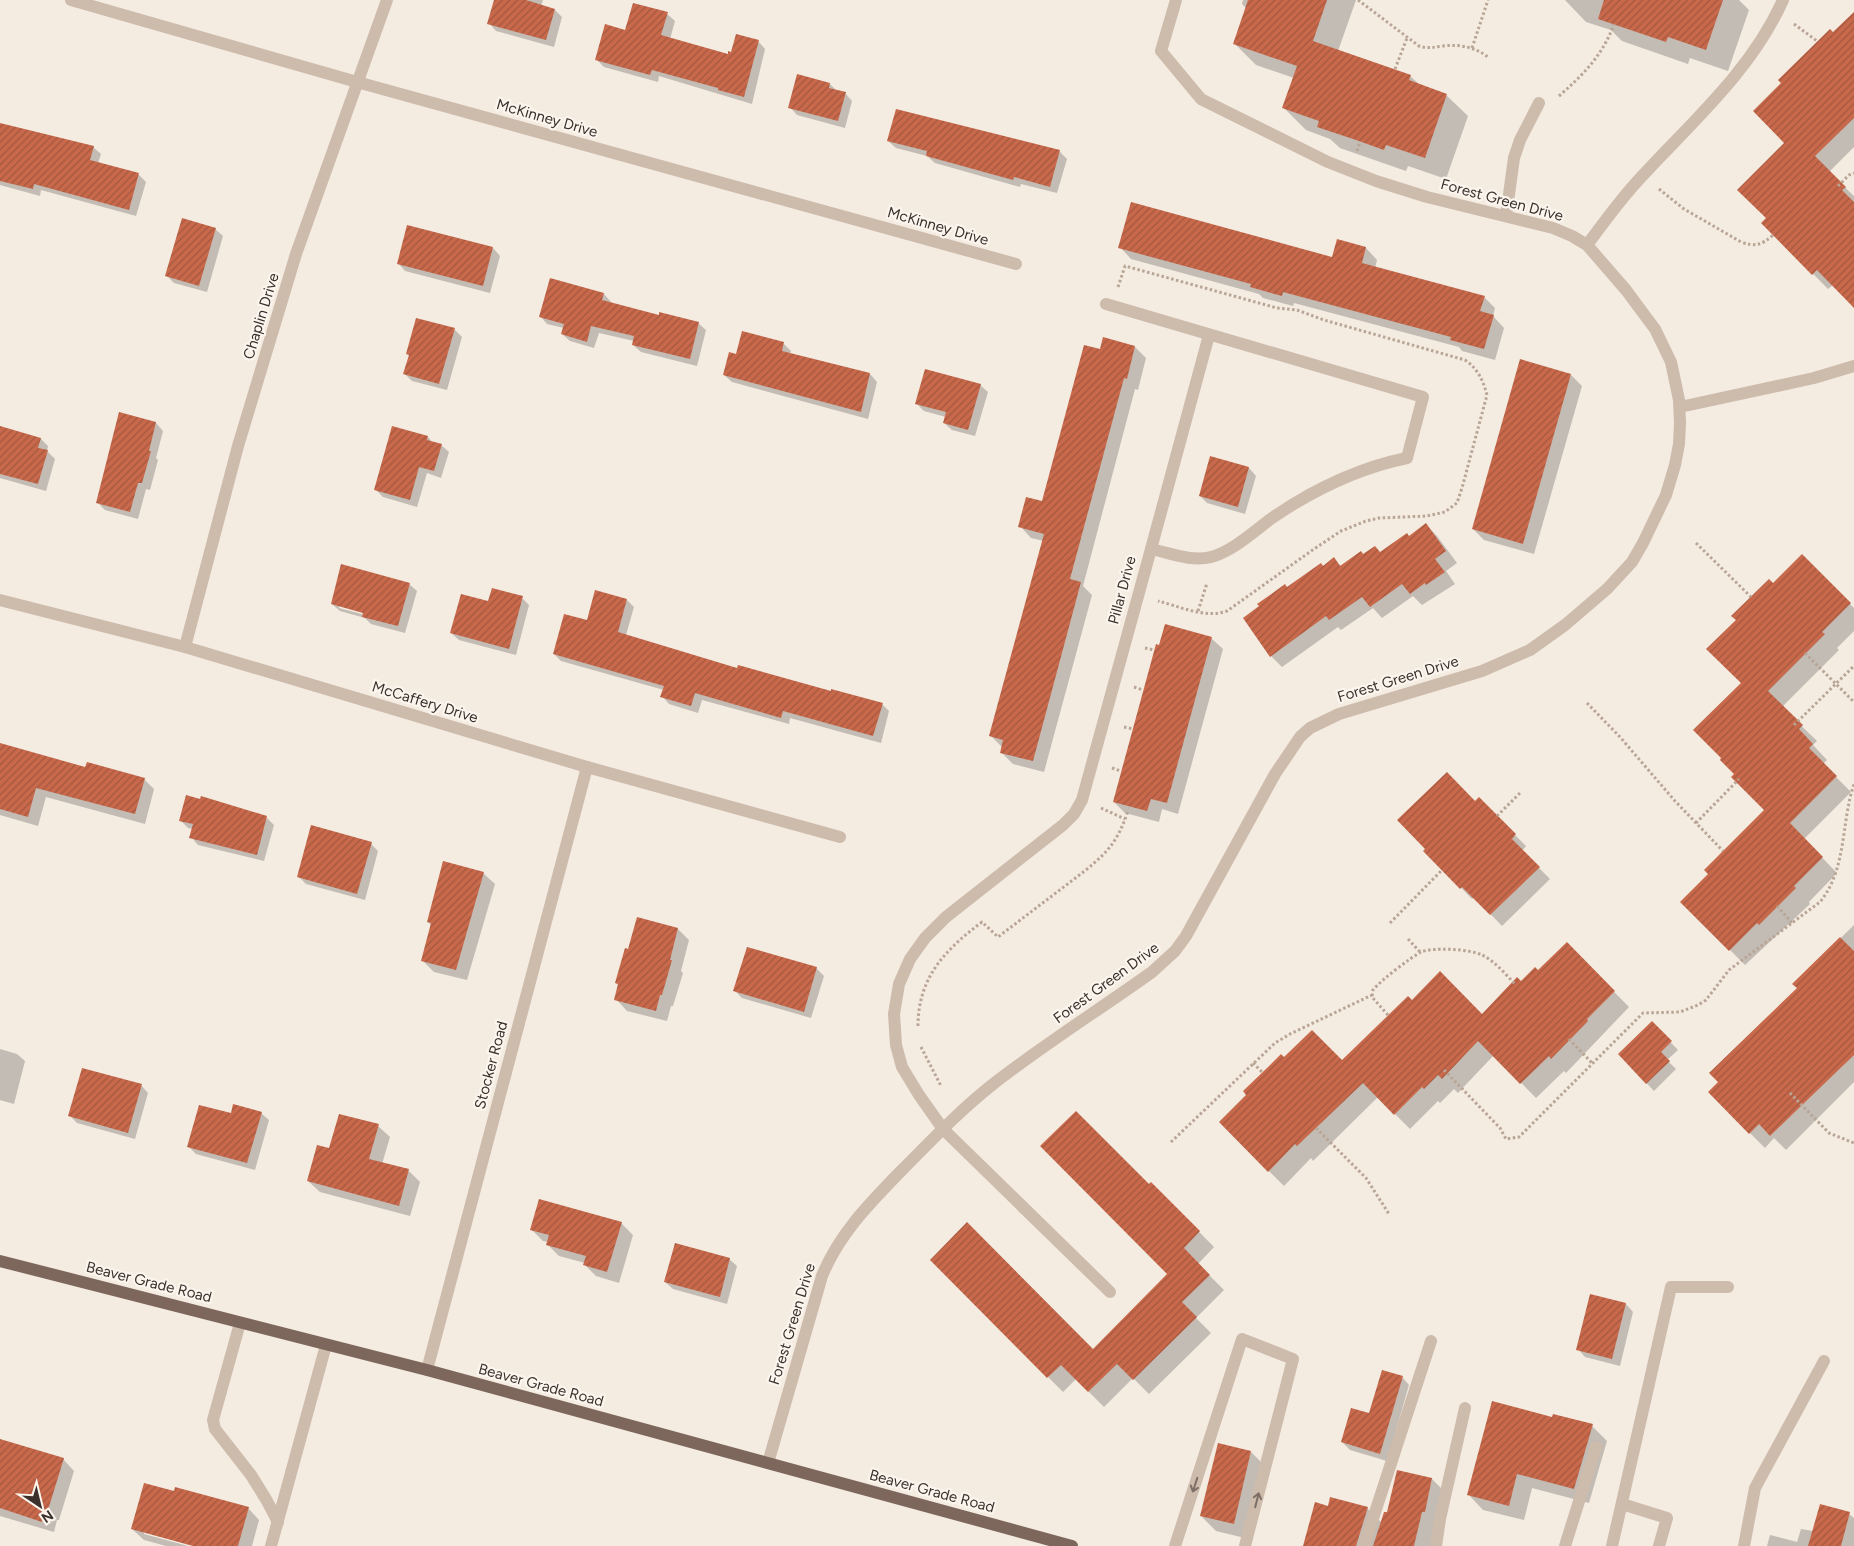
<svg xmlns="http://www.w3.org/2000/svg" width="1854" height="1546" viewBox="0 0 1854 1546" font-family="Figtree,sans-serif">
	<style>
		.shadow { fill: #0003; fill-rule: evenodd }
		.building { fill: url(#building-hatch) }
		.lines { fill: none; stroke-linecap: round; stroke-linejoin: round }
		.path { stroke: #b9a596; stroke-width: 3; stroke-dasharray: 2.5 2.5; stroke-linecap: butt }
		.minor { stroke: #cdbbac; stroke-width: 12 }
		.major { stroke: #7d675c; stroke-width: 12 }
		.oneway { stroke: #7d6f65 }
		.labels { text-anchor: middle; stroke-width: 4.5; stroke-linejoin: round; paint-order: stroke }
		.street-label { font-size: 15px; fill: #3b302b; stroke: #fbf5ee }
	</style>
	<defs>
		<pattern id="building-hatch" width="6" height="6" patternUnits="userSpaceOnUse" patternTransform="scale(1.25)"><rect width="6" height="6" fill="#c8694b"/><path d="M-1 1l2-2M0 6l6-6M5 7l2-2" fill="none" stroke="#a4573f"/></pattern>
	</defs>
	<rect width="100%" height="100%" fill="#f4ebe1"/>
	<g class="shadow">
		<polygon points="495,0 543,0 541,6 555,10 562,17 554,47 496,31 489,23"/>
		<polygon points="1243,0 1356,0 1338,51 1410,76 1420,85 1446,95 1468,116 1446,179 1408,166 1406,171 1340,148 1330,139 1306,130 1284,108 1294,78 1256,65 1234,43 1247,9 1242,4"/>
		<polygon points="1565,0 1739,0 1749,10 1728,71 1690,58 1688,64 1622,41 1611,30 1586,22"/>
		<polygon points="667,14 675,21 670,39 728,55 758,41 765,49 752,104 659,76 658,82 604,67 597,60 626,31"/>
		<polygon points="1854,14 1854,147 1829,172 1854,196 1854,306 1833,285 1828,289 1763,223 1768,218 1786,143 1833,34"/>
		<polygon points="830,84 837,91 845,93 852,101 845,128 797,115 790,107"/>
		<polygon points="0,124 93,147 101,154 98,163 138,174 146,182 136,216 41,190 40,196 0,185"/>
		<polygon points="888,141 1059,151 1067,159 1057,193 1021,184 1020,187 935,163 927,156 896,148"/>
		<polygon points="408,226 493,248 500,256 490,293 405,271 398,263"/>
		<polygon points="215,229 223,236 207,292 174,283 167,276"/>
		<polygon points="1338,241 1366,248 1377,260 1375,268 1484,297 1495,308 1493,316 1504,328 1495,360 1462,351 1459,347 1294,303 1293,306 1263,298 1259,294 1131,259 1120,247 1333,259"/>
		<polygon points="550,279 604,294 611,302 610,304 659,316 698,323 706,330 697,366 641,352 633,345 634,341 599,333 594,348 570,341 562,334 564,328 547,324 540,316"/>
		<polygon points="454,329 462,337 447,390 412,381 405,374 410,356 407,354"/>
		<polygon points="783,343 791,351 790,354 870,374 877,382 868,419 732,382 724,375 737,355"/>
		<polygon points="1135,347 1146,358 1138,390 1135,389 1083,586 1092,595 1044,772 1013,764 1001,752 1002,747 991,736 1044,541 1031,538 1020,526 1043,503 1101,351"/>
		<polygon points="1571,375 1582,386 1534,554 1484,540 1473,529"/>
		<polygon points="980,385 988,392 975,436 952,430 944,423 946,417 924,411 917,404"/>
		<polygon points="120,414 156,423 163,431 156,458 158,460 150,490 146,489 138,519 105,510 97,502"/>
		<polygon points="0,435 41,439 48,446 47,451 55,459 46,491 0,478"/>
		<polygon points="428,437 433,443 441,445 449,452 441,478 427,473 417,507 383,497 375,489"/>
		<polygon points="1249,468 1256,476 1245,514 1207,503 1200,496"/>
		<polygon points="1426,525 1437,536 1457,563 1446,571 1455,584 1422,605 1413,596 1382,618 1373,608 1341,630 1338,627 1282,667 1271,656 1287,588 1334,559 1342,567 1364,555 1381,553 1409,537"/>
		<polygon points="1802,556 1854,608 1854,631 1837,648 1839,650 1782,707 1817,741 1813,745 1827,760 1823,764 1851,792 1804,839 1837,873 1809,902 1810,904 1745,965 1682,902 1709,874 1766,810 1736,775 1742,683 1773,584"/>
		<path d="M 409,584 L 417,591 L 405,633 L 371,624 L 365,618 L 340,611 L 332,604 ZM 339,605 L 369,613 L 369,616 L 339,608 Z"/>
		<polygon points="522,598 529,605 516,655 459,640 451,633 489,603"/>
		<polygon points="627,600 634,607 626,635 738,670 882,704 889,711 881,743 790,718 789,724 702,700 698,713 669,704 662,696 664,690 561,661 554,654 588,621"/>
		<polygon points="1211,638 1223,649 1178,814 1162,809 1159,822 1125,813 1114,802"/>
		<polygon points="0,744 86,768 144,779 154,789 145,824 46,797 38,826 0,815"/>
		<polygon points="1475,802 1490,810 1526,846 1522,851 1550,879 1502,926 1474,897 1472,899 1425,851"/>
		<polygon points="243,811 267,818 274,825 264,861 198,845 191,837 193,829 188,828 180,820"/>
		<polygon points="371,844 378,851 365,900 306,884 298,876"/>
		<polygon points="483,873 495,884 467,980 434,972 422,960 432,926 428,922"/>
		<polygon points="1854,925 1854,1082 1786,1150 1774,1138 1765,1148 1750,1133 1720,1082 1798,988 1794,984"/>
		<polygon points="678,929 689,940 681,971 683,973 673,1006 671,1006 667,1021 627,1011 616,999 619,986 616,983 629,951"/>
		<polygon points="1567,944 1629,1007 1566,1073 1564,1071 1536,1098 1494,1055 1458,1093 1454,1089 1440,1103 1438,1101 1410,1129 1378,1097 1313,1161 1311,1158 1284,1186 1220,1122 1284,1059 1342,1061 1412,1001 1482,1015 1521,982 1538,972"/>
		<polygon points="816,968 824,976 811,1018 742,998 735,991"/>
		<polygon points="1652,1023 1678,1050 1667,1060 1676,1069 1654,1091 1619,1054"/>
		<polygon points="0,1049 17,1054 25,1061 14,1104 0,1100"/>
		<polygon points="141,1085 148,1093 135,1139 77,1123 70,1116"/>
		<polygon points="261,1113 269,1120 255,1170 196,1154 188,1146 232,1115"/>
		<polygon points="378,1126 390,1137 382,1164 408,1170 420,1182 410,1216 320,1192 308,1181 330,1150"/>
		<polygon points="1151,1183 1214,1247 1198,1264 1224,1290 1196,1318 1211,1333 1149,1394 1133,1378 1104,1407 1076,1379 1063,1392 932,1260 1093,1350 1169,1274 1149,1186"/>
		<polygon points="621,1223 633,1235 619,1283 596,1276 585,1265 585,1263 559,1256 547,1244 548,1242 543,1241 531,1229"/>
		<polygon points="729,1259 737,1266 727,1304 673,1289 665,1282"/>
		<polygon points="1591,1296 1626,1304 1633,1312 1620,1366 1585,1357 1578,1349"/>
		<polygon points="1402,1377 1409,1385 1387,1461 1350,1450 1342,1442 1370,1415"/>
		<polygon points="1553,1419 1592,1426 1607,1441 1589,1503 1532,1488 1524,1520 1483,1510 1468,1494"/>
		<polygon points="0,1440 63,1459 74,1471 59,1520 57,1520 54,1532 0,1516"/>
		<polygon points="1251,1452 1266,1467 1249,1539 1216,1531 1201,1516"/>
		<polygon points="1398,1471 1432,1479 1447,1494 1433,1546 1304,1546 1329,1507 1367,1508 1381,1522 1388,1514"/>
		<polygon points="248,1508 259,1520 252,1546 198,1546 144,1531 144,1534 188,1546 166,1546 144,1540 132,1529"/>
		<polygon points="1849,1514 1854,1518 1854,1546 1767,1546 1770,1535 1797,1542 1801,1529 1813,1531"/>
	</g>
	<g class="building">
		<polygon points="494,0 526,0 555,9 546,40 487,24"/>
		<polygon points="1248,0 1327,0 1313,41 1411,75 1409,80 1447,94 1425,158 1386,145 1384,150 1356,140 1317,127 1319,121 1282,108 1297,66 1233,44"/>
		<polygon points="1604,0 1723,0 1706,50 1668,37 1666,42 1598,19"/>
		<polygon points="633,3 668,12 661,35 728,54 728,51 731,52 736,34 759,40 744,97 718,90 718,88 652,70 650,75 595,60 605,24 625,30"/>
		<polygon points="1854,12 1854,118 1815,156 1846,187 1842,190 1854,202 1854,308 1817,270 1812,275 1761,223 1766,218 1737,190 1784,143 1753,111 1781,83 1778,80 1830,29 1833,32"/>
		<polygon points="797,74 830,83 829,88 846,92 838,121 788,108"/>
		<polygon points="896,109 1060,150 1050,187 1014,177 1013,180 926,156 927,151 887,141"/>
		<polygon points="0,123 94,146 90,160 139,173 129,210 34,184 33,189 0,181"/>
		<polygon points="1131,202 1332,257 1337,239 1366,247 1362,263 1485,296 1480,311 1494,315 1484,349 1450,340 1451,337 1283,292 1282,296 1250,287 1251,284 1118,248"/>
		<polygon points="182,218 216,228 199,286 165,276"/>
		<polygon points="407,225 493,247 483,286 397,264"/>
		<polygon points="550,278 604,293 602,300 659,315 659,312 699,322 690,359 632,345 634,336 591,326 587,342 561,334 564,324 539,317"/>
		<polygon points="416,318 455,328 439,384 403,374 409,355 406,354"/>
		<polygon points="742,331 784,342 782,351 870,373 861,412 723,375 729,352 736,354"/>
		<polygon points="1103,337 1135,346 1127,379 1124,378 1070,579 1081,582 1033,761 1000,753 1003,740 989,736 1044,534 1018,527 1026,497 1042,501 1084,345 1100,349"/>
		<polygon points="1520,359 1571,374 1523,544 1472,529"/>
		<polygon points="925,369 981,384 968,430 943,423 946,412 915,404"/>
		<polygon points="119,412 156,422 149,451 151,451 142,483 138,483 130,512 96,503"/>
		<polygon points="0,426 41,438 38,448 48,450 38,484 0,474"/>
		<polygon points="392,426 428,436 427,440 442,444 434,471 419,467 410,500 374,490"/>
		<polygon points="1210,456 1249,467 1238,507 1199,496"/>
		<polygon points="1426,523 1446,551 1435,559 1445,572 1426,585 1425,583 1410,594 1402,584 1370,607 1362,597 1329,620 1326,616 1270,657 1243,618 1259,606 1257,604 1270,595 1285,584 1287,587 1321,563 1323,566 1334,557 1340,566 1361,551 1363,554 1375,546 1380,552 1407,533 1409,536"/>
		<polygon points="1802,554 1851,603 1822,632 1825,634 1768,691 1803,725 1799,729 1813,744 1809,748 1837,776 1790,823 1823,857 1794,886 1796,888 1759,925 1757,923 1729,951 1680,902 1708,874 1704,870 1764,810 1731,777 1734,774 1720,760 1721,758 1693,730 1741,683 1706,649 1736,620 1731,616 1769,579 1773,583"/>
		<polygon points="341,564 410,583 398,626 362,617 363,613 331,604"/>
		<polygon points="492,588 523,596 509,649 450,633 461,594 488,601"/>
		<polygon points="595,590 627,599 618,632 737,668 738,665 831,691 831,689 883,703 873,736 783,711 781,718 695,693 691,706 660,697 664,686 553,654 564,614 587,620"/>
		<polygon points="1165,624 1212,637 1167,803 1151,799 1147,811 1113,802 1156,644 1159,645"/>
		<polygon points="0,743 85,767 87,762 145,778 135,814 36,788 28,817 0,809"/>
		<polygon points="1447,772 1475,801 1479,797 1516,834 1512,839 1540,867 1490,915 1462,887 1460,889 1423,851 1425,849 1397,820"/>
		<polygon points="186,795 200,799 201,796 267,816 257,855 189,838 193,824 179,821"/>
		<polygon points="311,825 372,842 357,894 297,877"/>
		<polygon points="443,861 484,872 456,970 421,961 431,923 427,922"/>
		<polygon points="637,917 678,928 670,960 672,960 662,995 660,995 656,1011 614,1000 618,984 615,983 625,948 628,949"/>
		<polygon points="1840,937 1854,951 1854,1055 1770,1136 1759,1124 1749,1134 1708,1092 1718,1082 1709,1073 1797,988 1792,984"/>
		<polygon points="1567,942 1615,991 1587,1019 1588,1021 1551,1059 1549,1056 1520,1084 1478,1041 1442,1079 1438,1075 1424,1089 1422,1087 1394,1115 1363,1083 1297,1146 1295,1144 1268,1172 1219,1122 1246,1095 1243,1091 1267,1068 1281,1054 1284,1057 1312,1030 1342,1060 1408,996 1412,1000 1440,971 1482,1014 1517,977 1521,981 1535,967 1538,970"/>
		<polygon points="747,947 817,967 804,1012 733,991"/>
		<polygon points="1652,1021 1672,1041 1661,1052 1670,1061 1646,1084 1618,1054"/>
		<polygon points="82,1068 142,1084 128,1133 68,1116"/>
		<polygon points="233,1104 262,1112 247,1163 187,1147 199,1105 231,1113"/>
		<polygon points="1076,1111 1149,1184 1151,1182 1200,1231 1184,1248 1210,1275 1182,1302 1197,1317 1133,1380 1117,1364 1088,1392 1061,1365 1047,1378 930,1260 967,1222 1093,1349 1167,1274 1040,1146"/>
		<polygon points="339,1114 379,1124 369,1159 409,1169 399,1206 307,1181 317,1145 329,1148"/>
		<polygon points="539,1199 622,1222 607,1272 583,1265 586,1256 546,1245 549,1235 530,1230"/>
		<polygon points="675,1243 730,1258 720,1297 664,1282"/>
		<polygon points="1590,1294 1626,1303 1612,1359 1576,1350"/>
		<polygon points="1382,1370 1403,1376 1380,1454 1341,1442 1351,1408 1369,1413"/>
		<polygon points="1492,1401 1552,1417 1553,1414 1593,1424 1574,1489 1517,1474 1509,1506 1467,1495"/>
		<polygon points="0,1439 64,1458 48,1510 46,1509 42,1522 0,1508"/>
		<polygon points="1218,1443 1251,1451 1234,1524 1200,1516"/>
		<polygon points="1397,1470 1432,1478 1425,1512 1422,1512 1414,1546 1373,1546 1384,1512 1387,1512"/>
		<polygon points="144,1483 174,1491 175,1487 249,1507 238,1546 193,1546 131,1529"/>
		<polygon points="1330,1497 1368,1507 1356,1546 1303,1546 1315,1502 1328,1506"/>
		<polygon points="1820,1504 1850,1512 1841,1546 1808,1546"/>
	</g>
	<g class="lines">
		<g class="path">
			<path d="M 1358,0 L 1419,46 C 1428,49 1434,47 1443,46 C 1459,44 1475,47 1488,57"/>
			<polyline points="1794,24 1817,41"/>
			<polyline points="1472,48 1488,0"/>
			<polyline points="1395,69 1407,38"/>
			<path d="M 1559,96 C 1583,75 1603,55 1614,24"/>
			<polyline points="1357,151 1360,142"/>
			<polyline points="1838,186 1849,175 1854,173"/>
			<path d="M 1659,189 L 1684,209 L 1741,242 C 1755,247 1762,245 1773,235"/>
			<path d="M 1118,287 L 1125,266 L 1277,308 L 1297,310 L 1324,320 L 1465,360 C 1478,369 1483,380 1487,395 L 1462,488 L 1457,503 L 1445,512 L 1427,516 L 1379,518 L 1366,521 L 1341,531 L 1314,549 L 1227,611 C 1206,619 1178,606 1158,601"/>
			<polyline points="1696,543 1751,597"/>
			<polyline points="1198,611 1207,583"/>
			<polyline points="1145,648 1154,650"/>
			<polyline points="1805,653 1854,702"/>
			<polyline points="1134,687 1143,690"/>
			<polyline points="1587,703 1620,737 1675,801 1723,851"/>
			<polyline points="1794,725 1854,666"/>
			<polyline points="1124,727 1133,729"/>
			<polyline points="1112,768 1121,771"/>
			<polyline points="1101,808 1125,819"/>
			<polyline points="1497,816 1521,792"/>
			<polyline points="1696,823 1739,779"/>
			<polyline points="1777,906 1792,923"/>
			<polyline points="1390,923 1442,870"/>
			<polyline points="1408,939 1421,953"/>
			<path d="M 1388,1015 L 1372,997 L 1373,990 C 1381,980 1410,958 1421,952 C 1433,947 1470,949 1482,955 C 1495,961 1506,975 1516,985"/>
			<path d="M 918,1026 C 918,977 946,949 982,922 L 998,937 L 1086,870 C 1110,850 1118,840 1128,811"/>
			<polyline points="1569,1039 1593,1064"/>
			<polyline points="921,1047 941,1086"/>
			<polyline points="1253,1063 1262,1072"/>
			<path d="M 1444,1070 L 1500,1128 L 1506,1139 L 1519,1137 L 1643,1013 L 1680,1012 L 1698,1005 L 1706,1000 L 1729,970 L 1820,902 C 1847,869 1841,822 1854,784"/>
			<polyline points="1790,1093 1829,1133 1854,1143"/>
			<polyline points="1316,1128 1366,1178 1389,1214"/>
			<polyline points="1171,1142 1275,1043 1290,1034 1372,995"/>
		</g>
		<g class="minor">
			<polyline points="71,0 357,82 1016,264"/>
			<polyline points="1506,216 1514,158 1520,140 1539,103"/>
			<path d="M 1587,245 C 1602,225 1617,204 1634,185 C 1686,127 1750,74 1783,0"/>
			<path d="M 1106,304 L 1423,397 L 1407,458 C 1358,468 1313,490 1272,518 C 1253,532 1233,551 1211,557 C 1191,562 1170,553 1151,549 L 1082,800 L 1074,814 L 1063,825 L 946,917 L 925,938 L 910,959 L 899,984 L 894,1014 L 896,1045 L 902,1067 L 919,1095 L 943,1129 L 1110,1292"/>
			<polyline points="1680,407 1814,378 1854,366"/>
			<polyline points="1151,549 1209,335"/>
			<polyline points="0,600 185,647 587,767 840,837"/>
			<polyline points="185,647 238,446 296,254 387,0"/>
			<polyline points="240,1323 213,1420 215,1429 251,1475 267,1501 278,1522"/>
			<polyline points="427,1370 587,767"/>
			<path d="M 768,1463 L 822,1276 C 839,1234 869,1204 901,1171 C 930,1142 959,1111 992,1085 C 1043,1045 1099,1010 1152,972 L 1175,951 L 1186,936 L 1275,774 L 1300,737 L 1310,728 L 1339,714 L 1482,671 L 1530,650 L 1565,625 L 1607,589 L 1632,562 L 1643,543 L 1666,495 L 1675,465 L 1679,444 L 1680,423 L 1679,400 L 1671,362 L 1655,329 L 1646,317 L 1626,290 L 1587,245 L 1572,236 L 1553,228 L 1427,197 L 1376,181 L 1328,162 L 1201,99 L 1161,51 L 1176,0"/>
			<polyline points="1622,1504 1667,1518 1659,1546"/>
			<polyline points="271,1546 326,1345"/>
			<polyline points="1175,1546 1242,1339 1293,1359 1245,1546"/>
			<polyline points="1364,1546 1431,1341"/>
			<polyline points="1436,1546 1440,1519 1465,1408"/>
			<polyline points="1565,1546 1596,1447"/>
			<polyline points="1612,1546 1671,1287 1728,1287"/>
			<polyline points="1744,1546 1755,1488 1824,1361"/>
		</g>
		<polyline class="major" points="0,1261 427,1370 1072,1546"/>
	</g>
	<defs><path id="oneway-shaft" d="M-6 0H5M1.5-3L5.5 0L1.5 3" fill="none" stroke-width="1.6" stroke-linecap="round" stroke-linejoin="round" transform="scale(1.25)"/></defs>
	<g class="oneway">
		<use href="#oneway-shaft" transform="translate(1195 1485) rotate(108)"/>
		<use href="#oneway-shaft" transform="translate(1257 1500) rotate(-76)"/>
	</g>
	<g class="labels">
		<g class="street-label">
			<text transform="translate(547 118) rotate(16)" y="5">McKinney Drive</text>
			<text transform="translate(1502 200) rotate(15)" y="5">Forest Green Drive</text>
			<text transform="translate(938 226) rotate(16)" y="5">McKinney Drive</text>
			<text transform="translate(261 316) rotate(-73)" y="5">Chaplin Drive</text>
			<text transform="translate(1122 590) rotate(-75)" y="5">Pillar Drive</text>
			<text transform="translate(1398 679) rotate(-17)" y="5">Forest Green Drive</text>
			<text transform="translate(425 702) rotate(17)" y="5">McCaffery Drive</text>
			<text transform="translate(1106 983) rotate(-36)" y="5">Forest Green Drive</text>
			<text transform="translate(491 1065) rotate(-75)" y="5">Stocker Road</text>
			<text transform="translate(149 1282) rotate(14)" y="5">Beaver Grade Road</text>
			<text transform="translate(792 1324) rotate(-73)" y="5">Forest Green Drive</text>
			<text transform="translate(541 1385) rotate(15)" y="5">Beaver Grade Road</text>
			<text transform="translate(932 1491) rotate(15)" y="5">Beaver Grade Road</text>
		</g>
	</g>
	<g transform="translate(40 1506) rotate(145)" stroke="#fbf5ee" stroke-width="4" paint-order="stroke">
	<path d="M0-4L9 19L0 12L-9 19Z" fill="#3b302b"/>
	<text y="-8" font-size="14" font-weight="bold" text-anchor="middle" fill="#3b302b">N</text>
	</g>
</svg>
